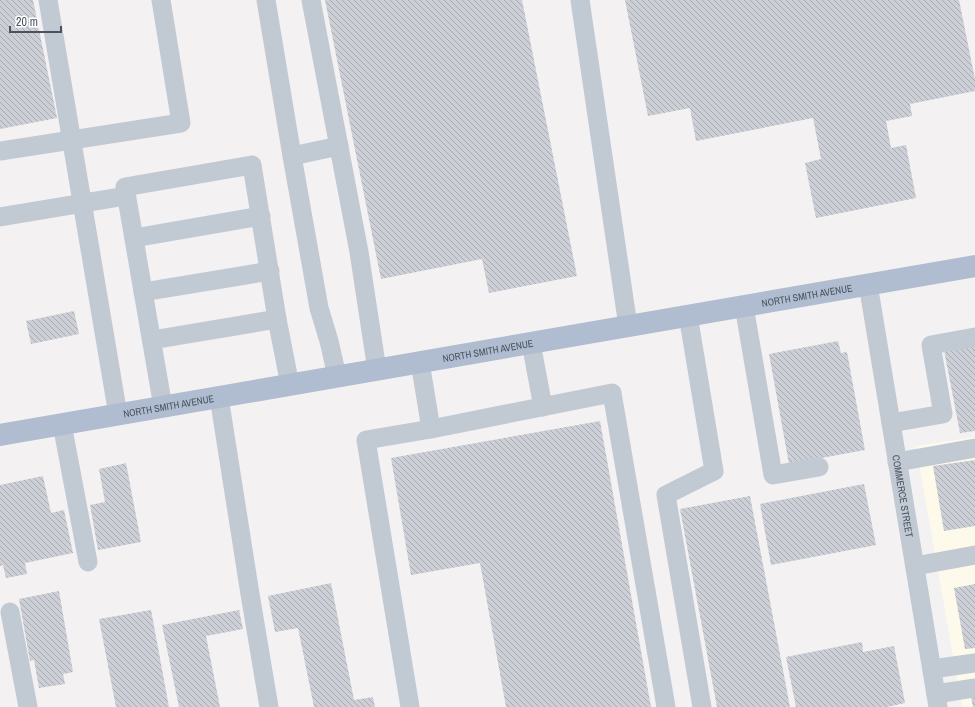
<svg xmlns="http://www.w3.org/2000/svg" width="975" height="707" viewBox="0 0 975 707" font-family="'Archivo Narrow',sans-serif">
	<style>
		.commercial { fill: #fdfaeb }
		.building { fill: url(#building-back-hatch) }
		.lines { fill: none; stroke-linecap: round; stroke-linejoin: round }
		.minor { stroke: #c1c9d3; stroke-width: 19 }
		.major { stroke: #b0bdd0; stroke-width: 22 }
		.labels { text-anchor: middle; stroke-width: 4; stroke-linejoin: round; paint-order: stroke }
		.street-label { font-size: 10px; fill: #485260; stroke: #fff }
	</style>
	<defs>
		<pattern id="building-back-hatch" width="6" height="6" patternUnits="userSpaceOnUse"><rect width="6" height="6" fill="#cdcfd6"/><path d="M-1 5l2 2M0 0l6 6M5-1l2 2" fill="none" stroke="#a8abb1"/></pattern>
	</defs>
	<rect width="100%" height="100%" fill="#f3f1f1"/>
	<polygon class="commercial" points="975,437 975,707 962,707 916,446"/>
	<g class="building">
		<polygon points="0,0 33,0 57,118 0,129"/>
		<polygon points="325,0 522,0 577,276 489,293 482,259 381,279"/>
		<polygon points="625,0 959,0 975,79 975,91 910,104 912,116 886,121 891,148 906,145 916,198 816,218 805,163 821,159 813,118 696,141 690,108 648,116"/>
		<polygon points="74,311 79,334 31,344 26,321"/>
		<polygon points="838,341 841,353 847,352 865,450 789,464 769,354"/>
		<polygon points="975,344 975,431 960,433 944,350"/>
		<polygon points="600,421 651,707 506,707 480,563 411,575 391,458"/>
		<polygon points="975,460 975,526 944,531 933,466"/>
		<polygon points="126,463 141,542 98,550 90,505 105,502 99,469"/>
		<polygon points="43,476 51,513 64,510 73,553 25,563 27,574 6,578 3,565 0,566 0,485"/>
		<polygon points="864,484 876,545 771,565 760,504"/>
		<polygon points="750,496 790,707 717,707 680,509"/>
		<polygon points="331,583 354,700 373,697 375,707 314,707 298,628 275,632 268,596"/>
		<polygon points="975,584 975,648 965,649 954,588"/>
		<polygon points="59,591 73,672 63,674 65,684 39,688 34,660 30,661 19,599"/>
		<polygon points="151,610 169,707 116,707 99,619"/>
		<polygon points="239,610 243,629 206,636 220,707 179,707 162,625"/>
		<polygon points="862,642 863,652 894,646 905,703 887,707 796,707 786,657"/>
		<polygon points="971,697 975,697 975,707 973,707"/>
	</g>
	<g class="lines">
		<g class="minor">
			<polyline points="48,0 118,415"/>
			<polyline points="266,0 292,156 319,308 329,341 337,376"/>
			<polyline points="311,0 359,252 377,370"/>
			<polyline points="580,0 628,326"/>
			<polyline points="0,151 181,123 161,0"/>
			<polyline points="292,156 339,146"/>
			<polyline points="0,217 126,196"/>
			<polyline points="134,238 261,216"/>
			<path id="s1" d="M 868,284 L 938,707"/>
			<polyline points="143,292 270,271"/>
			<polyline points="744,306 773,475 819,467"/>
			<polyline points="688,315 714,471 666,495 702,707"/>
			<polyline points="277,319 290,385"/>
			<polyline points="152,340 277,319 252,165 125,187 163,407"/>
			<polyline points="531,343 543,407"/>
			<polyline points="420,362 431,429"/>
			<polyline points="219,397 250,594 269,707"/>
			<polyline points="891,423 943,414 931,345 975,337"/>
			<polyline points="62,424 88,562"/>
			<polyline points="897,462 975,448"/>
			<polyline points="915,566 975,555"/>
			<polyline points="10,612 28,707"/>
			<polyline points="932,669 975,663"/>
			<polyline points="936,694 975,688"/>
			<polyline points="410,707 366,440 431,429 612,393 666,707"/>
		</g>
		<path class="major" id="s2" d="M 0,435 L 975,266"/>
	</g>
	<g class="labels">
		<g class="street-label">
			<text dy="4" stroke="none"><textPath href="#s2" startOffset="819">NORTH SMITH AVENUE</textPath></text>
			<text dy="4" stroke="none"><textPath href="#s2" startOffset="495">NORTH SMITH AVENUE</textPath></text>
			<text dy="4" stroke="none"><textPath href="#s2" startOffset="171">NORTH SMITH AVENUE</textPath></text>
			<text dy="4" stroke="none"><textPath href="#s1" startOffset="215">COMMERCE STREET</textPath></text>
		</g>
	</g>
	<path d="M10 26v6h51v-6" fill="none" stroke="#485260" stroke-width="2"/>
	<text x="16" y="26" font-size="12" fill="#485260" stroke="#ffffff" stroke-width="3" paint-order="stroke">20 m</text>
</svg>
